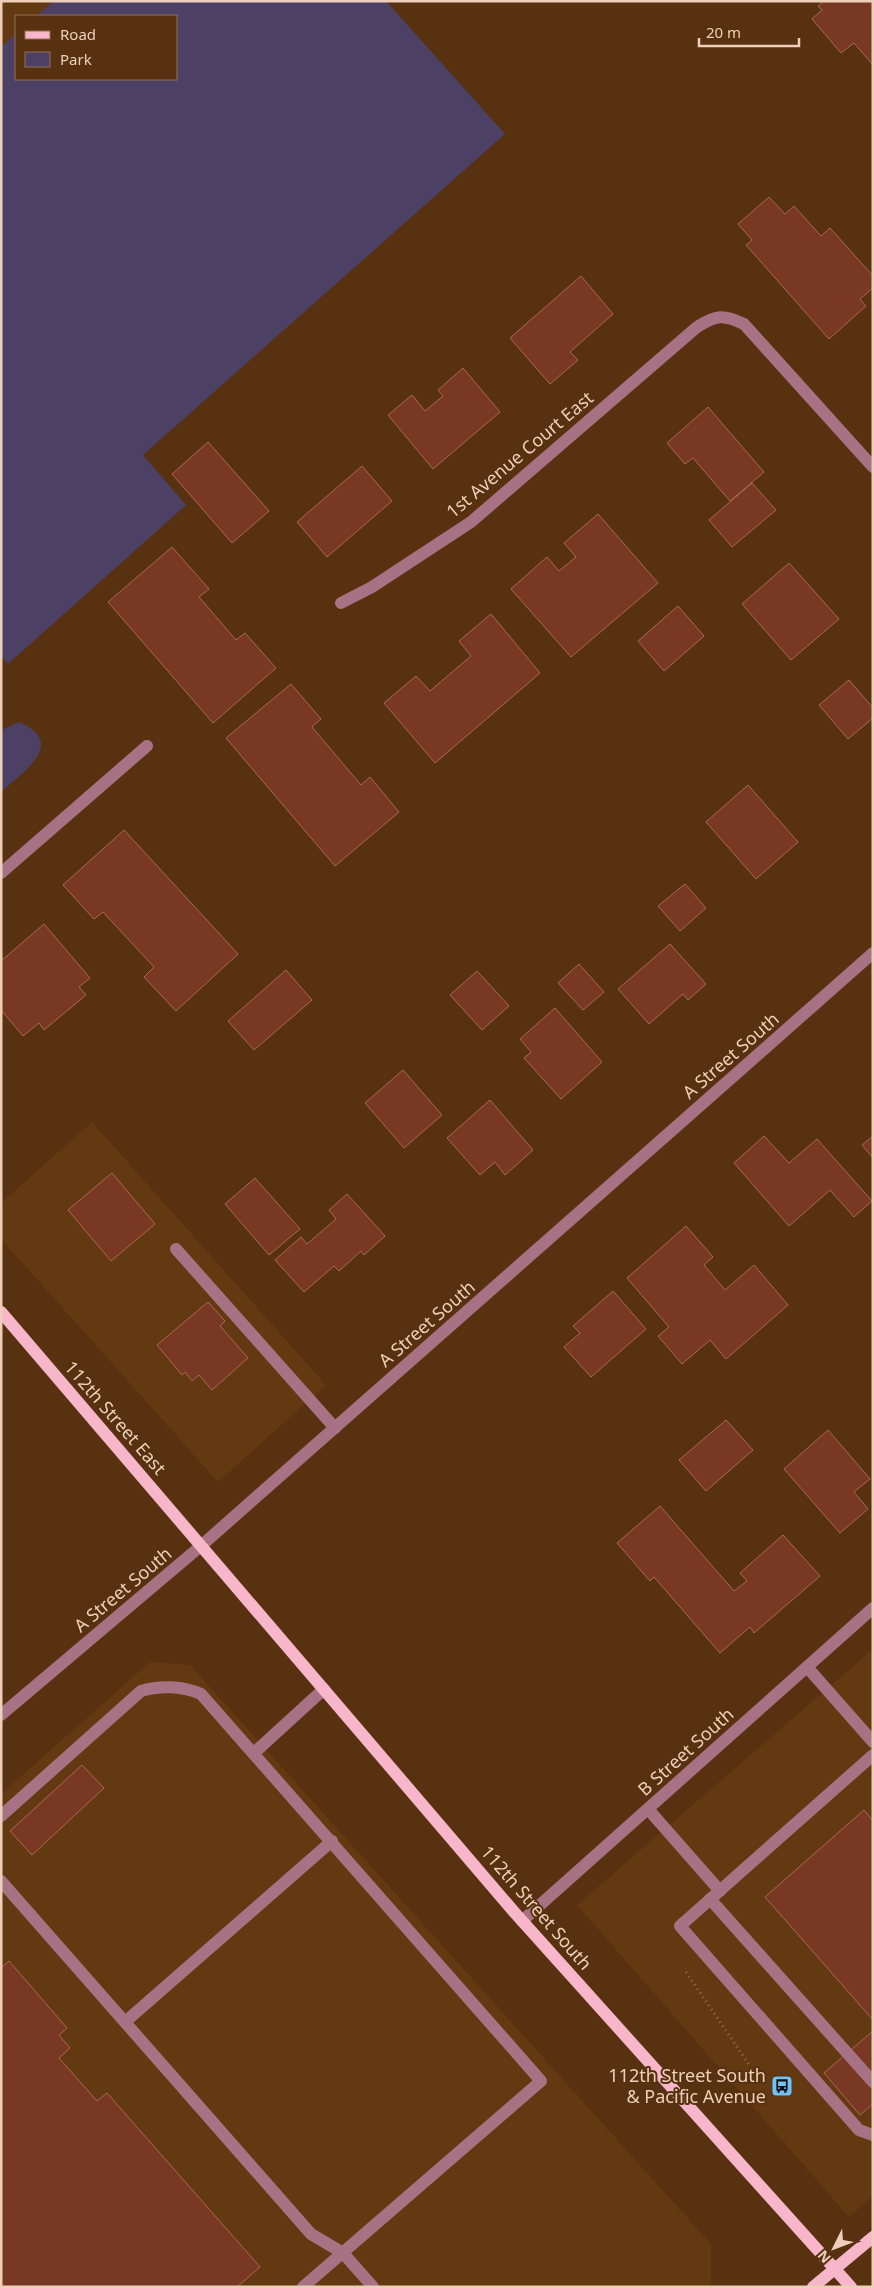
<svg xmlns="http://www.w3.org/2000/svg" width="874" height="2288" viewBox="0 0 874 2288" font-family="'Noto Sans',sans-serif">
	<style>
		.built { fill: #633911 }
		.green { fill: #4c4065 }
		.building { fill: #783823; stroke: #aa6955 }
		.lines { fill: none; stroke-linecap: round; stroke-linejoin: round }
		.path { stroke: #937053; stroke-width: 3; stroke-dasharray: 1 4; stroke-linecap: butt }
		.minor { stroke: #a77283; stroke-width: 12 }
		.major { stroke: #f7b6ca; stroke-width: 12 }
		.labels { text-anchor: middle; stroke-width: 4; stroke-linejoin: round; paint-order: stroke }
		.street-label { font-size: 18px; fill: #eed0ba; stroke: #573110 }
		.poi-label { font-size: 18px; fill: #eed0ba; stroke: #573110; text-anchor: end }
	</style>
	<rect width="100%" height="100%" fill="#573110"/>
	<g class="built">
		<polygon points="1,1 54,1 36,16 16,16 16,34 1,47"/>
		<polygon points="92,1122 326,1385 218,1482 1,1239 1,1203"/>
		<polygon points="873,1649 873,2196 849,2217 577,1905"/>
		<polygon points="150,1662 190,1665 711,2244 711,2287 1,2287 1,1794"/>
	</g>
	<g class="green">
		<polygon points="54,1 386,1 505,134 143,455 186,505 8,664 1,656 1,47 16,34 16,79 176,79 176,16 36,16"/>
		<path d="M 19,722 C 68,743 23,772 1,792 L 1,730 Z"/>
	</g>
	<g class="building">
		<polygon points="824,1 873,1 873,65 854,43 841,53 812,19 822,10 818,6"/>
		<polygon points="769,197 785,214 794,206 821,236 830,228 873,276 873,288 860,299 866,306 829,339 746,245 752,240 738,224"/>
		<polygon points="581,276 613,314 570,352 578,360 550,384 510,338"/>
		<polygon points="463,368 500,412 433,469 388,415 412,395 425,411 443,396 438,390"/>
		<polygon points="708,407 764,472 730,501 693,458 685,464 667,443"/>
		<polygon points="208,442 269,511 232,543 172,474"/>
		<polygon points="362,466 392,501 327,557 297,522"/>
		<polygon points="752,483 776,510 732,547 709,520"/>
		<polygon points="598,514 658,583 571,657 511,589 547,557 559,571 576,557 564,543"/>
		<polygon points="172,547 209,589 199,597 236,640 245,633 276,668 213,723 108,602"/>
		<polygon points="789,563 839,619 791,660 742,604"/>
		<polygon points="678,606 704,636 664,671 638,641"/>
		<polygon points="491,614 540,673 435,763 384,703 416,676 430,691 471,656 459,641"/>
		<polygon points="849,680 873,708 873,718 848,739 819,705"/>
		<polygon points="291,684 321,719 312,727 361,785 370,777 399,812 335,866 226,738"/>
		<polygon points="748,785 798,842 756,879 706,822"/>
		<polygon points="124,830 238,954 176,1011 144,977 154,967 103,912 94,919 63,885"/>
		<polygon points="685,884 706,908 680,931 658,906"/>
		<polygon points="44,924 90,978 79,987 86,995 44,1030 39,1023 23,1036 1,1010 1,961"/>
		<polygon points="670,944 706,984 688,1000 683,994 649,1024 618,989"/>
		<polygon points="579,964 604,992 583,1010 558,983"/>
		<polygon points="286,970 312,1000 254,1050 228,1021"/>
		<polygon points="477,971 509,1006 482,1030 450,995"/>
		<polygon points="555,1008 602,1062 561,1099 524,1058 531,1052 520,1039"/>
		<polygon points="403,1070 442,1115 404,1148 365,1103"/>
		<polygon points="490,1100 533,1150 505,1175 495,1162 480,1175 447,1138"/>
		<polygon points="764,1136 789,1163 817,1139 872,1201 854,1217 830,1190 789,1226 734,1163"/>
		<polygon points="873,1136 873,1158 862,1145"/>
		<polygon points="112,1173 155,1224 111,1261 68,1210"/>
		<polygon points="255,1178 300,1229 269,1255 225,1204"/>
		<polygon points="347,1194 385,1236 364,1255 361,1251 339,1271 334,1266 304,1292 275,1260 301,1237 307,1244 336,1219 329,1210"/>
		<polygon points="686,1226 713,1257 704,1265 725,1290 754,1265 788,1305 726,1359 710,1340 682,1364 658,1336 669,1327 627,1278"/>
		<polygon points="613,1291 646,1329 591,1377 564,1347 580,1333 573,1326"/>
		<polygon points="208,1302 225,1321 220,1326 248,1358 212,1390 199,1375 192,1381 185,1372 182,1375 157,1345"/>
		<polygon points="726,1420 753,1450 706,1491 679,1460"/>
		<polygon points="828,1430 870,1479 854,1492 868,1509 840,1533 784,1469"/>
		<polygon points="660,1506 734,1591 747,1581 740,1573 783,1535 820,1576 754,1633 750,1627 720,1653 654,1577 650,1581 617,1543"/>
		<polygon points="82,1765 104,1788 32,1855 10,1831"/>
		<polygon points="864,1810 873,1821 873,2020 765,1897"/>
		<polygon points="9,1961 67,2028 59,2035 70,2048 59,2058 97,2101 107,2093 260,2267 237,2287 1,2287 1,1964 3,1966"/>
		<polygon points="873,2031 873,2104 860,2115 824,2073"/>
	</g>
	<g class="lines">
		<polyline class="path" points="686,1972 750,2066"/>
		<g class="minor">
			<path d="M 341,603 L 372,587 L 471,522 L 697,327 C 716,315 723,314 744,324 L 873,467"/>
			<polyline points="1,873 147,746"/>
			<polyline points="176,1249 335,1428"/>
			<polyline points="807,1667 873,1742"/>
			<polyline points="1,1715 202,1545 873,953"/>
			<polyline points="254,1753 324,1689"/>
			<polyline points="873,1755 680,1926 859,2130 873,2135"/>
			<polyline points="648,1809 720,1891"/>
			<path d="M 1,1816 L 141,1691 C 160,1685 183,1686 201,1694 L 541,2081 L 303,2287"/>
			<polyline points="1,1881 311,2234 343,2253 373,2287"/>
			<polyline points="710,1899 873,2082"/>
			<polyline points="522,1921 873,1608"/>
			<polyline points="125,2022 332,1841"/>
		</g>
		<g class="major">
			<polyline points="1,1312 515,1913 851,2287"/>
			<polyline points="813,2287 873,2237"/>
		</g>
	</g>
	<defs>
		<g id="bus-square" transform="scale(1.125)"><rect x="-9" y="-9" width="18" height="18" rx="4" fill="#71c1f5" stroke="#573110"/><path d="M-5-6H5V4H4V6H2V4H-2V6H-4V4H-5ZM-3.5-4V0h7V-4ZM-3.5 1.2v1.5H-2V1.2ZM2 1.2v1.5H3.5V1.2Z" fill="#111"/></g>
	</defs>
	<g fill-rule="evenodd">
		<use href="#bus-square" x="782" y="2086"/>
	</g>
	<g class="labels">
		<g class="street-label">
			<text transform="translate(520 455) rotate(-40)" y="6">1st Avenue Court East</text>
			<text transform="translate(731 1056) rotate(-41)" y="6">A Street South</text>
			<text transform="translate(427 1324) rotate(-41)" y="6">A Street South</text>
			<text transform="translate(115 1418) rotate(49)" y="6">112th Street East</text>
			<text transform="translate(123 1590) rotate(-40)" y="6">A Street South</text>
			<text transform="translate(686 1752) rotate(-42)" y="6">B Street South</text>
			<text transform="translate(536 1908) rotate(49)" y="6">112th Street South</text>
		</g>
		<g class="poi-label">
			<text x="766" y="2082">112th Street South<tspan x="766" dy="21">&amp; Pacific Avenue</tspan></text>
		</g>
	</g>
	<rect width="874" height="2288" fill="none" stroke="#eed0ba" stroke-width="5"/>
	<rect x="15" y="15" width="162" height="65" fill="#573110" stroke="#937154"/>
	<rect x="25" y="31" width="25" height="8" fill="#f7b6ca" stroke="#937154"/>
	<text x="60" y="40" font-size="15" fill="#eed0ba">Road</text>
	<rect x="25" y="52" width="25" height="15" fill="#4c4065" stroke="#937154"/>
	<text x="60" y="65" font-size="15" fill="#eed0ba">Park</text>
	<g transform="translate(834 2248) rotate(228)" stroke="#573110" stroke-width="4" paint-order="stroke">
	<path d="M0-4L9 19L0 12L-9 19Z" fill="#eed0ba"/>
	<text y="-8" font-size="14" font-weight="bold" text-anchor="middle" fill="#eed0ba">N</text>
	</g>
	<path d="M699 38v8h100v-8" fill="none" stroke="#eed0ba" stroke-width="2.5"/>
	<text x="706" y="38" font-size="15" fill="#eed0ba" stroke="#573110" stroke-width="4" paint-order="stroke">20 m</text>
</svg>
